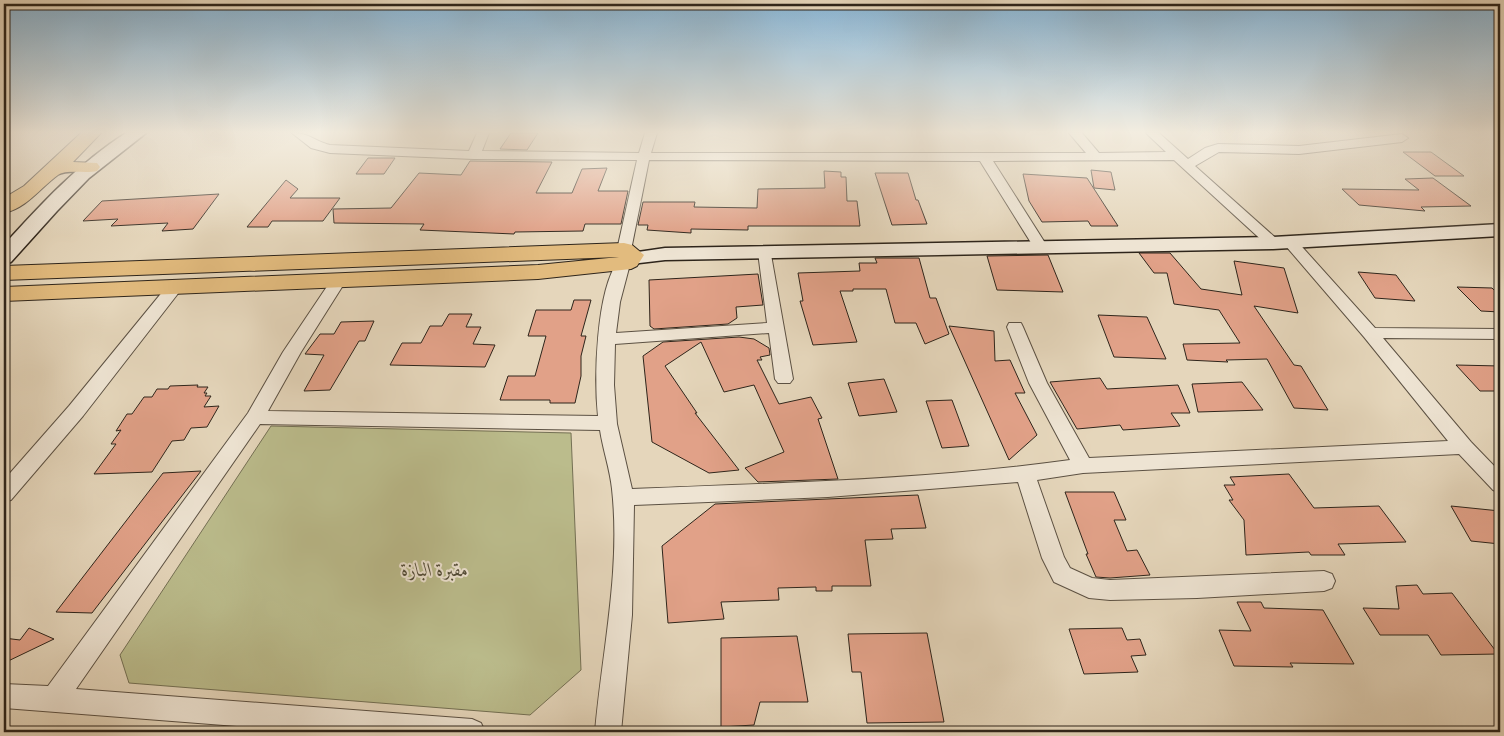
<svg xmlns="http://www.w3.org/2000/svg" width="1504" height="736" viewBox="0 0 1504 736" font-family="'IM FELL Double Pica',Amiri,serif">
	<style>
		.green { fill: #bbbc8c; stroke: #747054 }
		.building { fill: #e1a188; stroke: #2e251b }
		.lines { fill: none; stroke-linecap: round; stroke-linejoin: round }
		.minor-casing { stroke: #5c5143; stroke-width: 2 }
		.secondary-casing { stroke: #2e251b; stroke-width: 3 }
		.primary-casing { stroke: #2e251b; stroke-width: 2 }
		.minor { fill: #eee4d3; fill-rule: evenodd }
		.secondary { fill: #eee4d3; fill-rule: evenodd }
		.primary { fill: #e2bb7e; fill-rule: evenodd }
		.labels { text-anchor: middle; stroke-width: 4; stroke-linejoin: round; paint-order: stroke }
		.near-park-label { font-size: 19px; font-style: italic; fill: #514b37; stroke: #eee4d3 }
	</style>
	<rect width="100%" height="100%" fill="#e5d6bb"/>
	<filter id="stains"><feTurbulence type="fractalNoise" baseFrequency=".004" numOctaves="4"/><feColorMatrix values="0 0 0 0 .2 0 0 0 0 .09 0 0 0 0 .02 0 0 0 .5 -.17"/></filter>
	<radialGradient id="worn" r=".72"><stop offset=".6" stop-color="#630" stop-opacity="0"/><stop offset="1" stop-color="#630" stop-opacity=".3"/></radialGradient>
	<polygon class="green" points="271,426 571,433 581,670 530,715 129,683 120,655"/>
	<g class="building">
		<polygon points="511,133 538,133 527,150 500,149"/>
		<polygon points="1403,152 1431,152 1464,176 1435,176"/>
		<polygon points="368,158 395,158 384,174 356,174"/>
		<polygon points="470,161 552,162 536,193 572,193 582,169 607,168 598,191 628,191 621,224 585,224 583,231 515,232 514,234 420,230 424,224 334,223 333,209 391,208 419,173 461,175"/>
		<polygon points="1091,170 1111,172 1115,190 1094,188"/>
		<polygon points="824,171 841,172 841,177 846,177 847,201 857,201 860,226 748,226 748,230 691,229 691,233 647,230 648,225 638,225 643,202 695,202 694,207 757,208 758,189 825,188"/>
		<polygon points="875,173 908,173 916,200 918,200 927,224 892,225"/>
		<polygon points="1023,174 1087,178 1118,226 1091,226 1088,221 1042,222 1029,201"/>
		<polygon points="1433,178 1471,206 1421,207 1425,211 1359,205 1342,189 1419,190 1405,179"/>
		<polygon points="286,180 298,189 290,198 340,198 323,221 272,221 268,227 247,227"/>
		<polygon points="219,194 193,229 162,231 168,223 111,226 118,219 83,221 102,201"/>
		<polygon points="1139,253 1170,253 1201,289 1242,295 1234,261 1284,268 1298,313 1254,306 1294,365 1301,366 1328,410 1294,408 1267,359 1226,360 1228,362 1187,360 1183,344 1240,343 1219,310 1174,304 1167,273 1154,273"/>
		<polygon points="1048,255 1063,292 997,290 987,256"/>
		<polygon points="875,258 919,258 930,298 936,298 949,334 925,344 916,323 895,323 886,289 853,289 853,291 840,291 857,342 813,345 800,301 803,301 798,273 860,271 859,263 877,263"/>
		<polygon points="1358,272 1396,275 1415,301 1375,298"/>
		<polygon points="758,274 763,305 736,307 737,318 728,324 654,329 650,326 649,280"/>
		<polygon points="1457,287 1492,288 1500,296 1500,312 1481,311"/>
		<polygon points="574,300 591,300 581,336 586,336 581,356 581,376 575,403 550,403 550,400 500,400 508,376 535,376 546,336 528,336 536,310 571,310"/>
		<polygon points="449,314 472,314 466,327 481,327 473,344 495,345 485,367 390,365 402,343 421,343 430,326 442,326"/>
		<polygon points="1098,315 1147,317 1166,359 1114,357"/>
		<polygon points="374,321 365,341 359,341 330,390 304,391 324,355 305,354 320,334 334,334 341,322"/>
		<polygon points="949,326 994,331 995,361 1010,360 1025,393 1015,393 1037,435 1009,460"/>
		<polygon points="739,337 754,339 769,348 770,355 760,357 762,360 757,360 779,404 811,397 822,418 818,419 838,479 758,482 745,468 784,452 754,385 724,392 701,342 665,366 697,413 695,413 739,470 709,473 652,442 643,356 663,342"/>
		<polygon points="1456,365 1500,366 1500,391 1480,391"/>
		<polygon points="1100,378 1107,389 1178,385 1190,413 1171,413 1180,426 1123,430 1120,425 1077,429 1050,382"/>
		<polygon points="884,379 897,412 859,416 848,383"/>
		<polygon points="1242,382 1263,410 1198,412 1192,384"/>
		<polygon points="198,385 197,387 208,387 204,393 207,393 205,396 211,396 204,407 219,406 207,427 191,428 184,440 172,441 152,472 94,474 116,444 111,444 121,430 116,431 127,414 132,414 144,397 152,397 157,389 168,389 170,386"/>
		<polygon points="952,400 969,446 942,448 926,401"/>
		<polygon points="201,471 92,613 56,612 163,473"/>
		<polygon points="1289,474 1314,508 1379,506 1406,542 1338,544 1345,555 1311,555 1309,552 1246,555 1244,520 1229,500 1233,500 1224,485 1235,485 1230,477"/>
		<polygon points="1065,492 1114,492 1126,520 1114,520 1127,551 1137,550 1150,575 1110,578 1096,577 1086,554 1088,554"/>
		<polygon points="918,495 926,528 891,529 893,539 865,540 871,586 832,586 832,591 816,591 816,587 778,588 779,600 721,602 724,619 668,623 662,546 715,504"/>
		<polygon points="1451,506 1500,511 1500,544 1471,541"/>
		<polygon points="1417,585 1423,594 1452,593 1498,654 1441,655 1428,635 1380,635 1363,608 1399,609 1396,586"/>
		<polygon points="1237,602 1261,602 1264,608 1323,610 1354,664 1290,663 1293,667 1234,666 1219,630 1251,631"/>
		<polygon points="29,628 54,639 4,663 4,638 20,640"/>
		<polygon points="1122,628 1127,640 1140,639 1146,655 1131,656 1138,672 1084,674 1069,629"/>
		<polygon points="927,633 944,722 867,723 861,672 852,672 848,634"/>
		<polygon points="797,636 808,702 760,702 754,725 721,727 721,638"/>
	</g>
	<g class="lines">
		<g class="minor-casing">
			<g id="minor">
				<path d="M 292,133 C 309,133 315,141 330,145 L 469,151 L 477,133 L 489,133 L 482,151 L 639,153 L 645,133 L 657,133 L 651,153 L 1086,153 L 1069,133 L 1082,133 L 1099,153 L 1166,152 L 1146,133 L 1159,133 L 1188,159 L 1205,148 L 1218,144 L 1299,146 L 1402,134 L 1408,138 L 1402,142 L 1299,154 L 1219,152 L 1195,166 L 1278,240 L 1280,243 L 1278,246 L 1268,246 L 1174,160 L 993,161 L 1047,246 L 1040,250 L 1033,246 L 980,161 L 649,160 L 631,250 L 624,254 L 617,250 L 637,160 L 474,159 L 330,153 L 311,148 Z"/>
				<path d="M 1290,238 L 1295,239 L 1375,328 L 1500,329 L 1500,339 L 1383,338 L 1471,442 L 1500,472 L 1500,493 L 1493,490 L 1459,454 L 1083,473 L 1037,480 L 1064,557 L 1070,568 L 1092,578 L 1110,580 L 1324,571 L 1332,574 L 1335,581 L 1332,588 L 1324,591 L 1197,598 L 1110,600 L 1089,598 L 1054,582 L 1042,558 L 1018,482 L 828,497 L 634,505 L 632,615 L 621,732 L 595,732 C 602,652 621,570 612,489 C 610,469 603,450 600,430 L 260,424 L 76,689 L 472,719 L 481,723 L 485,732 L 314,732 L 4,708 L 4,684 L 48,686 L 248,413 L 283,352 L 334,276 L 339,274 L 347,279 L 301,352 L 268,411 L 598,416 C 594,379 596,292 618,261 L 628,261 L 630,264 L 620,302 L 616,333 L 767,323 L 758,252 L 760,249 L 770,249 L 793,379 L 790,383 L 778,383 L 775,379 L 769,333 L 615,344 L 614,385 L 617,424 L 632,489 C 778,483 925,480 1070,460 L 1029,383 L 1007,327 L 1009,323 L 1021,323 L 1023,327 L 1047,383 L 1089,458 L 1448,441 L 1364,337 L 1285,245 L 1283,242 Z"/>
				<polygon points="174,283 182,288 180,291 83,416 11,500 4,502 4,480 69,406 168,285"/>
			</g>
		</g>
		<g class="secondary-casing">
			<g id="secondary">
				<path d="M 126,133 L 146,133 L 89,178 L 57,211 L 11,262 L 4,264 L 4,245 C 41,204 79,163 126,133 Z"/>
				<polygon points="1500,224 1500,236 1273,249 665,260 631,264 624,262 620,258 624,254 665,248 1273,237"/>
			</g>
		</g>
		<g class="primary-casing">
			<g id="primary">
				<path d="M 81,133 L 101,133 L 73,162 L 97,163 L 100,167 L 97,171 C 86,174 67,169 58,175 C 40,188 27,208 4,213 L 4,198 L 24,186 Z"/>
				<polygon points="624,243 632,245 644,255 637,266 631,269 538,279 4,301 4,287 538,265 619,257 4,280 4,266"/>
			</g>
		</g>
		<use href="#minor" class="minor"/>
		<use href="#secondary" class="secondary"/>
		<use href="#primary" class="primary"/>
	</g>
	<linearGradient id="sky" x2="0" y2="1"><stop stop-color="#88b5d5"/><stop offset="0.56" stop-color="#f3ede0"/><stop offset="1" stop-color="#f3ede0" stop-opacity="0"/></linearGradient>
	<rect width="1504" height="236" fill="url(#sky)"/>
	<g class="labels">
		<g class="near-park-label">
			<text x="435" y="576">مقبرة البازة</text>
		</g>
	</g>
	<rect width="1504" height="736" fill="none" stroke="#e5d6bb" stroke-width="20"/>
	<rect x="5" y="5" width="1494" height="726" fill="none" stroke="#2e251b" stroke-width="2.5"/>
	<rect x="10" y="10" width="1484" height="716" fill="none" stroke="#2e251b"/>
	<rect width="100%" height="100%" filter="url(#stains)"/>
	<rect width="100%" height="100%" fill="url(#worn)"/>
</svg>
